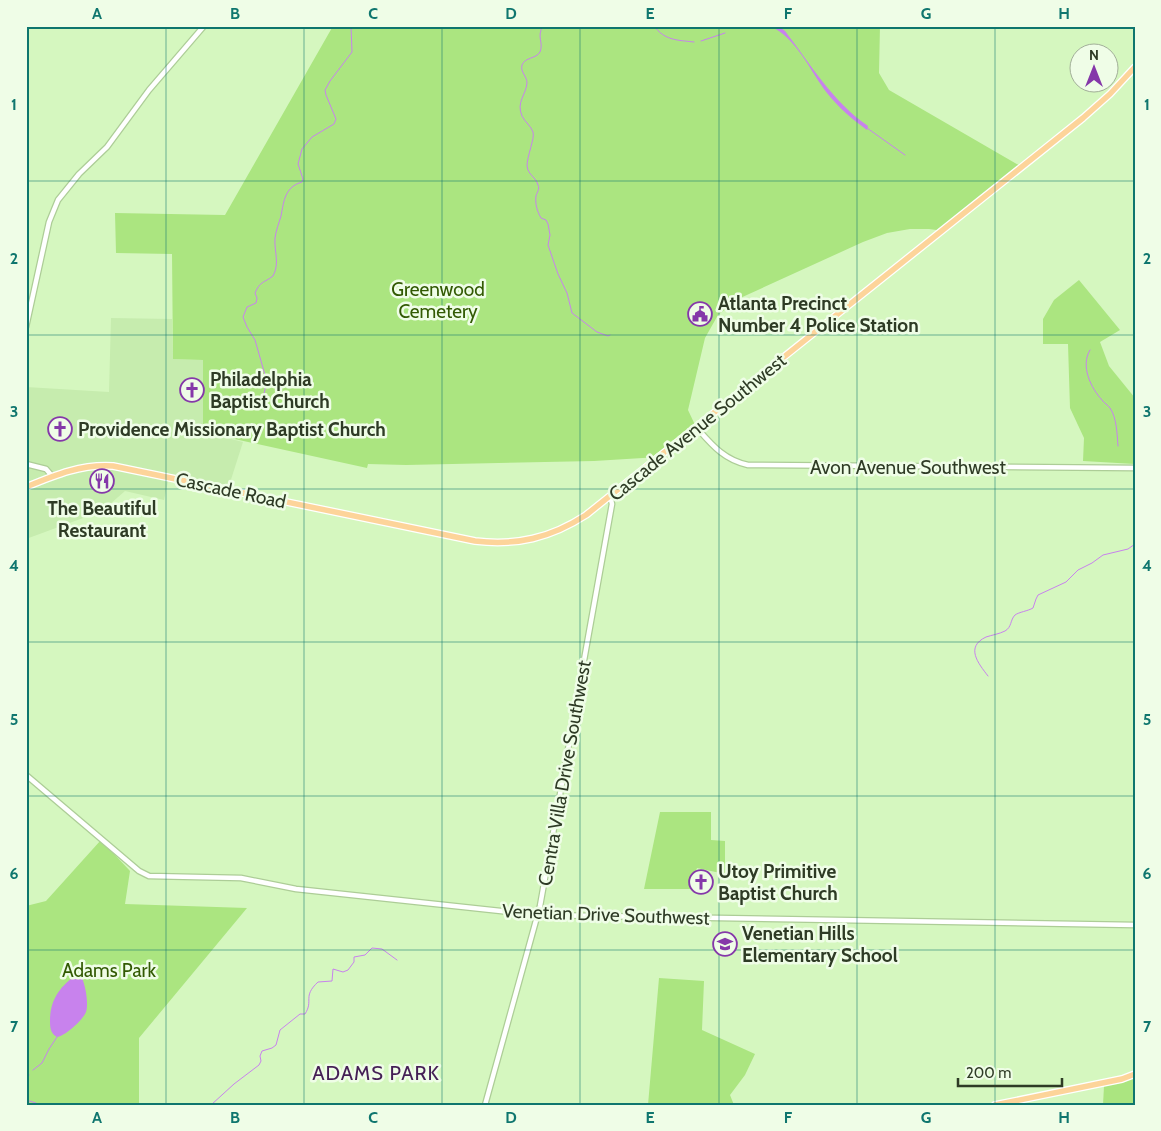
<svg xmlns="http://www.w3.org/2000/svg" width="1161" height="1131" viewBox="0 0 1161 1131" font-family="Cabin,sans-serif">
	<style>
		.built { fill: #c6ecae }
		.green { fill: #abe580 }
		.water { fill: #c882ed }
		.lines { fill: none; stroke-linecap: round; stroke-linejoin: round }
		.stream { stroke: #c882ed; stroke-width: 1 }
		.minor-casing { stroke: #adcd97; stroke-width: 7 }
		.major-casing { stroke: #fff; stroke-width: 8 }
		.minor { stroke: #fff; stroke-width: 4.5 }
		.major { stroke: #fdd49a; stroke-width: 5.5 }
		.grid { fill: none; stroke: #0f766e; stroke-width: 1; stroke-opacity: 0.55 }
		.labels { text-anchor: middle; stroke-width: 5; stroke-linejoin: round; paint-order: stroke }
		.park-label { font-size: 19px; fill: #325a03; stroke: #effde7 }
		.poi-label { font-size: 19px; font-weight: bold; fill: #2e3b25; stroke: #effde7; text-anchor: start }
		.street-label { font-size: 19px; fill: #2e3b25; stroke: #effde7 }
		.neighbourhood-label { font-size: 20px; letter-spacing: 1px; fill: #441f55; stroke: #effde7 }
		.neatline { fill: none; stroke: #0f766e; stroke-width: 2 }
		.grid-label { font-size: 16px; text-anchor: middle; font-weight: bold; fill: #0f766e }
	</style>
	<rect width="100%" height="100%" fill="#d5f7bf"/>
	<polygon class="built" points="111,318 172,319 173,359 203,360 203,432 243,442 227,492 169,477 164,500 125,491 102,511 26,539 26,387 109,392"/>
	<g class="green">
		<polygon points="333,26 880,26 879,73 889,90 1022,167 944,231 929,229 910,229 887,233 863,242 738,299 718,315 705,338 688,410 696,427 659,457 594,461 406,465 368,464 367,468 203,432 203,360 173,359 172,254 116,253 115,213 225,215"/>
		<polygon points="1079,280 1120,330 1100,342 1109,366 1135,398 1135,464 1083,461 1084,438 1070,408 1068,344 1043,344 1043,319 1054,300"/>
		<polygon points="660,812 711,812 711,840 725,841 725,874 697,868 690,889 644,889"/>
		<polygon points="101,840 130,871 125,904 247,908 139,1038 139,1105 26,1105 26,906 46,901"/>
		<polygon points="659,978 704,981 702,1030 755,1054 745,1075 730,1095 734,1105 648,1105"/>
		<polygon points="1135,1075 1135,1105 1103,1105 1104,1086"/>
	</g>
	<g class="water">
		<path d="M 770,26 L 778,26 L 785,31 C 811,65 833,102 868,126 L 867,130 C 852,119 839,108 827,93 C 810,71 797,38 770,26 Z"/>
		<path d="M 78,974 L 80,974 C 85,982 89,1003 86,1012 C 83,1020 65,1036 57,1037 C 50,1033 50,1027 50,1020 C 50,999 61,985 78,974 Z"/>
	</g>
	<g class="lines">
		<g class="stream">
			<path d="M 543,26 C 536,37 544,42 540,52 C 536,59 525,57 522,65 C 520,72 527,76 527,83 C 526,95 516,102 522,116 C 525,122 531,126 533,132 C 535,138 527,156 527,166 C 528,175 536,177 538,185 C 540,189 537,192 536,196 C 535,204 537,211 541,218 L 546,220 L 548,224 L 550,235 L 548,245 L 558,274 L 567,293 L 572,313 L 597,332 L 608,336 L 610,335"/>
			<path d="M 654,26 C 665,41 678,40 694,42"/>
			<polyline points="701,41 725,33"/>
			<polyline points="867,128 905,155"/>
			<path d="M 1090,350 C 1080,366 1091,388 1102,400 C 1104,403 1108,405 1110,408 C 1117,418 1117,435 1118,446"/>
			<path d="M 261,402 L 265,390 L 265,375 L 255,340 L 247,327 L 243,317 L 247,307 L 256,303 L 257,298 L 255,293 C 260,281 264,283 273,276 C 280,263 274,252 275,238 C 276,230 279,223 281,216 C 284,200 285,187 302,182 L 303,179 L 298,164 L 302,149 L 312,137 L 334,124 L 336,119 L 326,95 L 325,90 L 330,81 L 352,52 L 351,26"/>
			<path d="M 988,676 C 978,663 965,647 986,637 C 992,635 999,634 1005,631 C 1012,627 1010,620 1015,615 C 1019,612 1028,611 1033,608 L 1036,599 L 1038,595 L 1066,582 L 1078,570 L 1092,563 L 1103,555 L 1128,549 L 1135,544"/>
			<polyline points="33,1070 42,1063 49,1049 57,1037"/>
			<polyline points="26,1081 29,1075"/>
			<polyline points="26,1102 30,1101 41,1105"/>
			<polyline points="200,1105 203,1105"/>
			<path d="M 211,1105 L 234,1084 L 259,1065 L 261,1061 L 260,1056 L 262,1051 L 272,1048 L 276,1045 L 280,1030 L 300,1014 L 305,1014 C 314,1000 302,997 318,982 L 332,981 L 333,969 L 343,972 L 348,970 L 354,962 L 354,957 L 365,955 L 372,948 L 382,949 L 397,960"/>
		</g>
		<g class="minor-casing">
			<g id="minor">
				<polyline points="26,327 49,222 58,200 79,174 107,147 149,90 204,26"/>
				<path d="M 696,427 C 712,445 724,460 748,465 L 1135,468"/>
				<polyline points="26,464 46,469 52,476"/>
				<polyline points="26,775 139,871 149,876 241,878 296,889 538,915 1135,925"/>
				<polyline points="485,1105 540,906 612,504 610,496"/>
			</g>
		</g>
		<g class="major-casing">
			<g id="major">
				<path d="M 26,487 C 55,475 81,464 113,466 L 475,541 C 516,546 551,538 586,515 L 1083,118 L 1110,94 L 1135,67"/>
				<polyline points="995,1105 1122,1079 1135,1074"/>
			</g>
		</g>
		<use href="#minor" class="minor"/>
		<use href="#major" class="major"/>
	</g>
	<path class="grid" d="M 166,26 L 166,1105M 304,26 L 304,1105M 442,26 L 442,1105M 580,26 L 580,1105M 719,26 L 719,1105M 857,26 L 857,1105M 995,26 L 995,1105M 26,181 L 1135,181M 26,335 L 1135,335M 26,489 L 1135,489M 26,642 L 1135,642M 26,796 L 1135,796M 26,950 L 1135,950"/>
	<defs>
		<g id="civic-ring" transform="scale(1.25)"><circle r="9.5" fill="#effde7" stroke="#8538a9" stroke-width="1.5"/><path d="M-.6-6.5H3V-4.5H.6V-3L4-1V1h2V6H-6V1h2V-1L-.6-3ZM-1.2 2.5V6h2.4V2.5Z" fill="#8538a9"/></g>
		<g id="church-ring" transform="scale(1.25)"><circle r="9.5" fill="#effde7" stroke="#8538a9" stroke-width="1.5"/><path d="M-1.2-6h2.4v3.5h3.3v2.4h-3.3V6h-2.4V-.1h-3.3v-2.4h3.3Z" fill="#8538a9"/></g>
		<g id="restaurant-ring" transform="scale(1.25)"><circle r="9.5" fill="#effde7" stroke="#8538a9" stroke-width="1.5"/><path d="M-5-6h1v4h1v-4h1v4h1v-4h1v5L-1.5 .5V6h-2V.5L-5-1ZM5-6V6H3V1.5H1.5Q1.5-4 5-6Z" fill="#8538a9"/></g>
		<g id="school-ring" transform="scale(1.25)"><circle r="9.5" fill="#effde7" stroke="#8538a9" stroke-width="1.5"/><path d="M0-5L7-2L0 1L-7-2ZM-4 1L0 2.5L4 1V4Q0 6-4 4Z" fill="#8538a9"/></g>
	</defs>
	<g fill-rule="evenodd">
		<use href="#civic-ring" x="700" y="314"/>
		<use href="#church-ring" x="192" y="390"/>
		<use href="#church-ring" x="60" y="429"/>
		<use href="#restaurant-ring" x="102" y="481"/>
		<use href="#church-ring" x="701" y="882"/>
		<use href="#school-ring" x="725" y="944"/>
	</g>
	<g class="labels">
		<g class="park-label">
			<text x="438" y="296">Greenwood<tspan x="438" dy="22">Cemetery</tspan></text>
			<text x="109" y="977">Adams Park</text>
		</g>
		<g class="poi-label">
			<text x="718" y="310">Atlanta Precinct<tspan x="718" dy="22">Number 4 Police Station</tspan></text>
			<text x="210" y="386">Philadelphia<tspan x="210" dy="22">Baptist Church</tspan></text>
			<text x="78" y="436">Providence Missionary Baptist Church</text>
			<text x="102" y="515" text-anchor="middle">The Beautiful<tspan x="102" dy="22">Restaurant</tspan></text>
			<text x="718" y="878">Utoy Primitive<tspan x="718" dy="22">Baptist Church</tspan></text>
			<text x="742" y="940">Venetian Hills<tspan x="742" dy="22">Elementary School</tspan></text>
		</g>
		<g class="street-label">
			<text transform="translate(697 427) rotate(-39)" y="7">Cascade Avenue Southwest</text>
			<text x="908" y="474">Avon Avenue Southwest</text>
			<text transform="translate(231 490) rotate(12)" y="7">Cascade Road</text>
			<text transform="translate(564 773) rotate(-80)" y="7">Centra Villa Drive Southwest</text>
			<text transform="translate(606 914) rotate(2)" y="7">Venetian Drive Southwest</text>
		</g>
		<g class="neighbourhood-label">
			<text x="376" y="1080">ADAMS PARK</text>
		</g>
	</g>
	<rect width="1161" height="1131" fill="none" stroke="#effde7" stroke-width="55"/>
	<g transform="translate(1094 68)"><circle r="24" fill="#effde7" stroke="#a2af99"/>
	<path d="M0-4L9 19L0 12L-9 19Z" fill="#8538a9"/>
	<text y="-8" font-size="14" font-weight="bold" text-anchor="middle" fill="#2e3b25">N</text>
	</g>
	<path d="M958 1078v8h104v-8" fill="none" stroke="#2e3b25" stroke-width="2.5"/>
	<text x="966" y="1078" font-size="15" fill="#2e3b25" stroke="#effde7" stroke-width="4" paint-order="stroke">200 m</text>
	<rect x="28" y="28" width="1106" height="1076" class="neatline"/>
	<g class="grid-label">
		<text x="97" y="19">A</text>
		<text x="235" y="19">B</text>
		<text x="373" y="19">C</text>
		<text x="511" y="19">D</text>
		<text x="650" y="19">E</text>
		<text x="788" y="19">F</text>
		<text x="926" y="19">G</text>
		<text x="1064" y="19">H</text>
		<text x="14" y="110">1</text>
		<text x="1147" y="110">1</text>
		<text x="14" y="264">2</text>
		<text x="1147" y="264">2</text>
		<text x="14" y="417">3</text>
		<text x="1147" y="417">3</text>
		<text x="14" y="571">4</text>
		<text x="1147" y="571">4</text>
		<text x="14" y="725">5</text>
		<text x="1147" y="725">5</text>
		<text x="14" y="879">6</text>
		<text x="1147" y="879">6</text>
		<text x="14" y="1032">7</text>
		<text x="1147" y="1032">7</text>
		<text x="97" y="1123">A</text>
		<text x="235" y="1123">B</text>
		<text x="373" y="1123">C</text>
		<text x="511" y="1123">D</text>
		<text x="650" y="1123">E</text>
		<text x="788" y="1123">F</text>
		<text x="926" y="1123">G</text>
		<text x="1064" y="1123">H</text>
	</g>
</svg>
